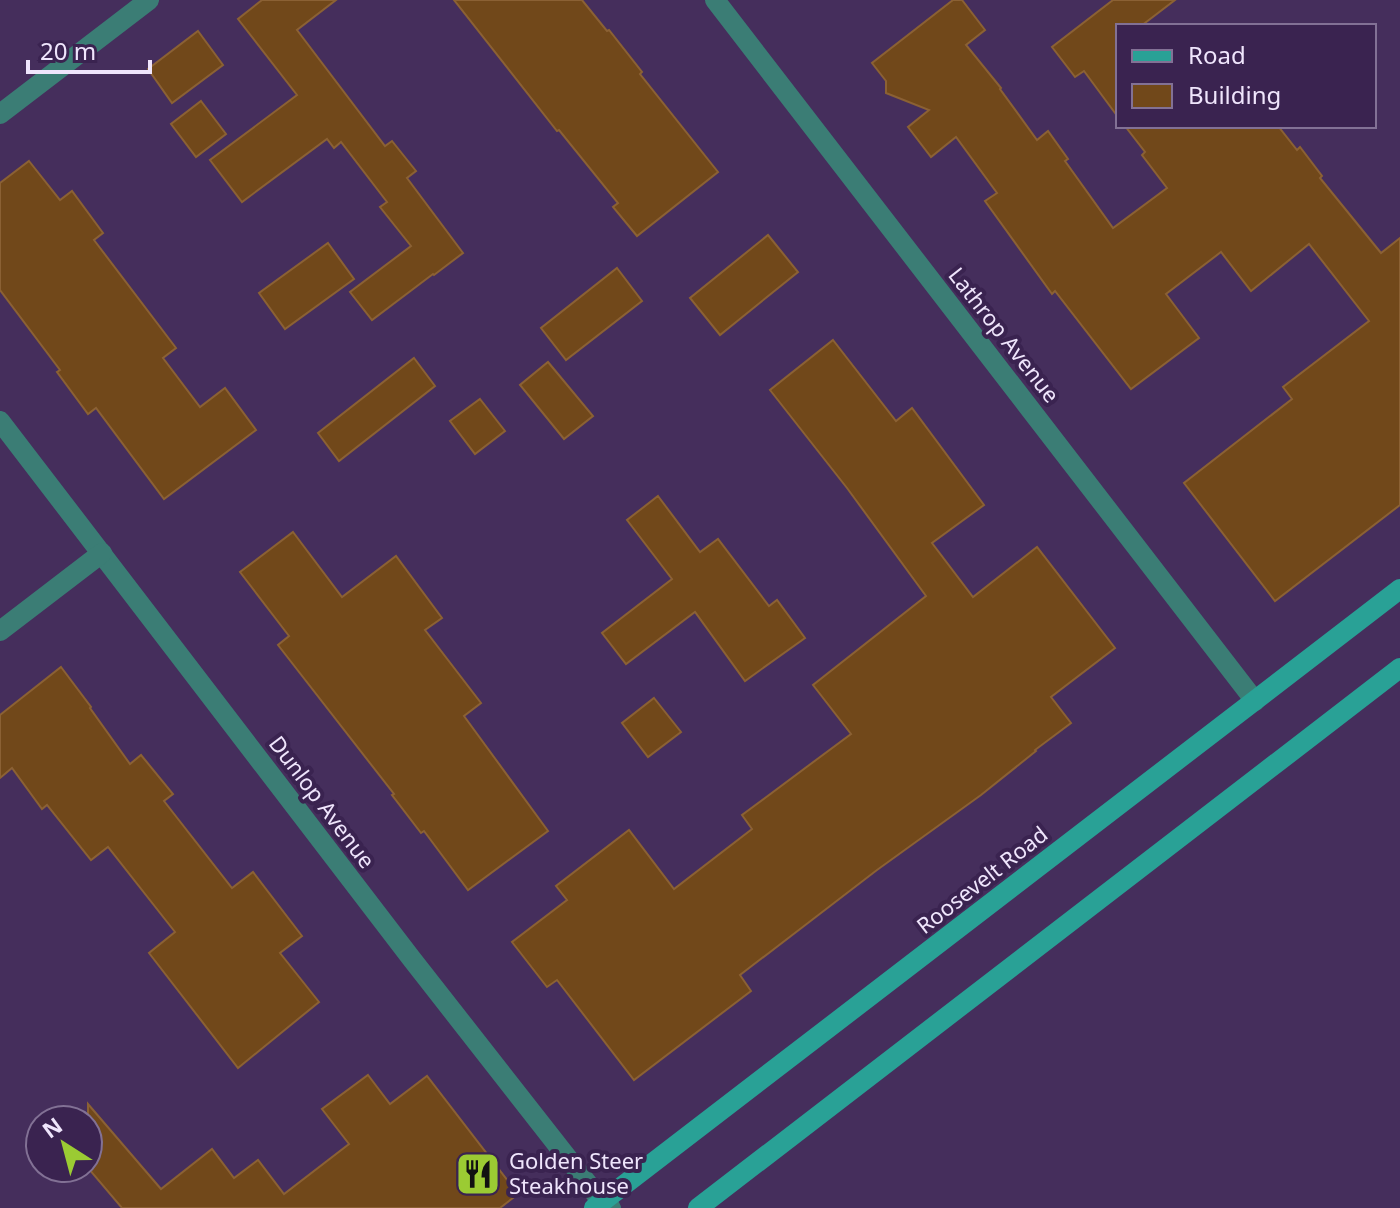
<svg xmlns="http://www.w3.org/2000/svg" width="1400" height="1208" viewBox="0 0 1400 1208" font-family="'Noto Sans',sans-serif">
	<style>
		.building { fill: #71481a; stroke: #8b6134; stroke-width: 2 }
		.lines { fill: none; stroke-linecap: round; stroke-linejoin: round }
		.street { stroke: #3b7d75; stroke-width: 20 }
		.secondary { stroke: #29a196; stroke-width: 20 }
		.labels { text-anchor: middle; stroke-width: 8; stroke-linejoin: round; paint-order: stroke }
		.street-label { font-size: 22px; fill: #efe5fc; stroke: #3a2350 }
		.poi-label { font-size: 22px; fill: #efe5fc; stroke: #3a2350; text-anchor: start }
	</style>
	<rect width="100%" height="100%" fill="#452e5c"/>
	<g class="building">
		<polygon points="262,0 336,0 297,30 385,146 392,141 416,171 407,178 463,253 434,275 433,274 372,320 350,292 411,246 380,207 387,202 341,142 334,148 327,139 242,202 210,160 297,95 238,19"/>
		<polygon points="454,0 582,0 607,31 609,30 642,72 640,74 718,172 637,236 613,207 618,203 559,130 557,131"/>
		<polygon points="953,0 962,0 985,30 966,45 1001,88 1000,89 1037,140 1048,131 1068,159 1065,161 1113,228 1167,188 1142,155 1145,152 1125,126 1278,126 1297,150 1300,147 1322,176 1320,178 1381,253 1400,238 1400,505 1275,601 1184,483 1292,399 1283,387 1369,321 1309,244 1251,291 1221,252 1166,294 1199,338 1131,389 1055,291 1052,294 985,201 997,193 956,137 931,157 908,127 929,110 886,93 886,81 872,63"/>
		<polygon points="1113,0 1175,0 1141,26 1118,26 1118,117 1084,71 1075,77 1052,47"/>
		<polygon points="198,31 223,65 172,103 148,69"/>
		<polygon points="201,101 226,134 196,157 171,124"/>
		<polygon points="29,161 60,200 72,191 103,233 94,240 176,348 163,358 200,407 225,388 256,430 164,499 96,408 88,414 57,372 60,370 0,290 0,183"/>
		<polygon points="768,235 798,272 720,335 690,298"/>
		<polygon points="328,243 354,279 285,329 259,293"/>
		<polygon points="617,268 642,301 566,360 541,328"/>
		<polygon points="833,340 896,421 912,408 984,505 932,543 973,597 1037,547 1115,648 1051,697 1071,723 1035,750 1036,751 981,795 877,870 740,975 751,991 634,1080 557,980 547,987 512,942 567,900 556,886 629,830 674,889 752,829 742,815 851,734 813,685 926,596 847,488 770,390"/>
		<polygon points="414,358 435,386 339,461 318,433"/>
		<polygon points="548,362 593,416 564,439 520,385"/>
		<polygon points="480,399 505,431 475,454 450,421"/>
		<polygon points="658,496 700,552 718,539 769,606 777,600 805,638 745,681 695,612 626,664 602,633 672,579 627,520"/>
		<polygon points="293,532 342,597 396,556 442,618 425,630 481,703 464,716 548,831 468,890 424,831 421,833 392,795 394,794 278,645 289,636 240,572"/>
		<polygon points="61,667 91,707 90,708 130,764 141,755 173,794 164,801 232,888 253,872 302,936 280,953 319,1002 238,1068 149,953 175,932 108,847 91,860 47,805 42,809 12,768 0,778 0,715"/>
		<polygon points="654,698 681,732 648,757 622,723"/>
		<polygon points="368,1075 390,1104 427,1076 518,1194 500,1208 122,1208 88,1168 88,1104 161,1189 212,1149 234,1178 258,1160 284,1194 349,1144 322,1109"/>
	</g>
	<g class="lines">
		<g class="street">
			<polyline points="715,0 1255,701"/>
			<polyline points="0,114 149,0"/>
			<polyline points="0,421 411,958 602,1202 611,1208"/>
			<polyline points="0,631 102,553"/>
		</g>
		<g class="secondary">
			<polyline points="594,1208 1400,589"/>
			<polyline points="698,1208 1400,668"/>
		</g>
	</g>
	<defs>
		<g id="restaurant-square" transform="scale(2.3)"><rect x="-9" y="-9" width="18" height="18" rx="4" fill="#9bcb33" stroke="#3a2350"/><path d="M-5-6h1v4h1v-4h1v4h1v-4h1v5L-1.5 .5V6h-2V.5L-5-1ZM5-6V6H3V1.5H1.5Q1.5-4 5-6Z" fill="#111"/></g>
	</defs>
	<g fill-rule="evenodd">
		<use href="#restaurant-square" x="478" y="1174"/>
	</g>
	<g class="labels">
		<g class="street-label">
			<text transform="translate(1004 335) rotate(52)" y="8">Lathrop Avenue</text>
			<text transform="translate(322 802) rotate(53)" y="8">Dunlop Avenue</text>
			<text transform="translate(982 880) rotate(-38)" y="8">Roosevelt Road</text>
		</g>
		<g class="poi-label">
			<text x="509" y="1169">Golden Steer<tspan x="509" dy="25">Steakhouse</tspan></text>
		</g>
	</g>
	<rect x="1116" y="24" width="260" height="104" fill="#3a2350" stroke="#827195" stroke-width="2"/>
	<rect x="1132" y="50" width="40" height="12" fill="#29a196" stroke="#827195" stroke-width="2"/>
	<text x="1188" y="64" font-size="24" fill="#efe5fc">Road</text>
	<rect x="1132" y="84" width="40" height="24" fill="#71481a" stroke="#827195" stroke-width="2"/>
	<text x="1188" y="104" font-size="24" fill="#efe5fc">Building</text>
	<g transform="translate(64 1144) rotate(324)"><circle r="38" fill="#3a2350" stroke="#827195" stroke-width="2"/>
	<path d="M0-6L14 30L0 20L-14 30Z" fill="#9bcb33"/>
	<text y="-12" font-size="22" font-weight="bold" text-anchor="middle" fill="#efe5fc">N</text>
	</g>
	<path d="M28 60v12h122v-12" fill="none" stroke="#efe5fc" stroke-width="4"/>
	<text x="40" y="60" font-size="24" fill="#efe5fc" stroke="#3a2350" stroke-width="6" paint-order="stroke">20 m</text>
</svg>
